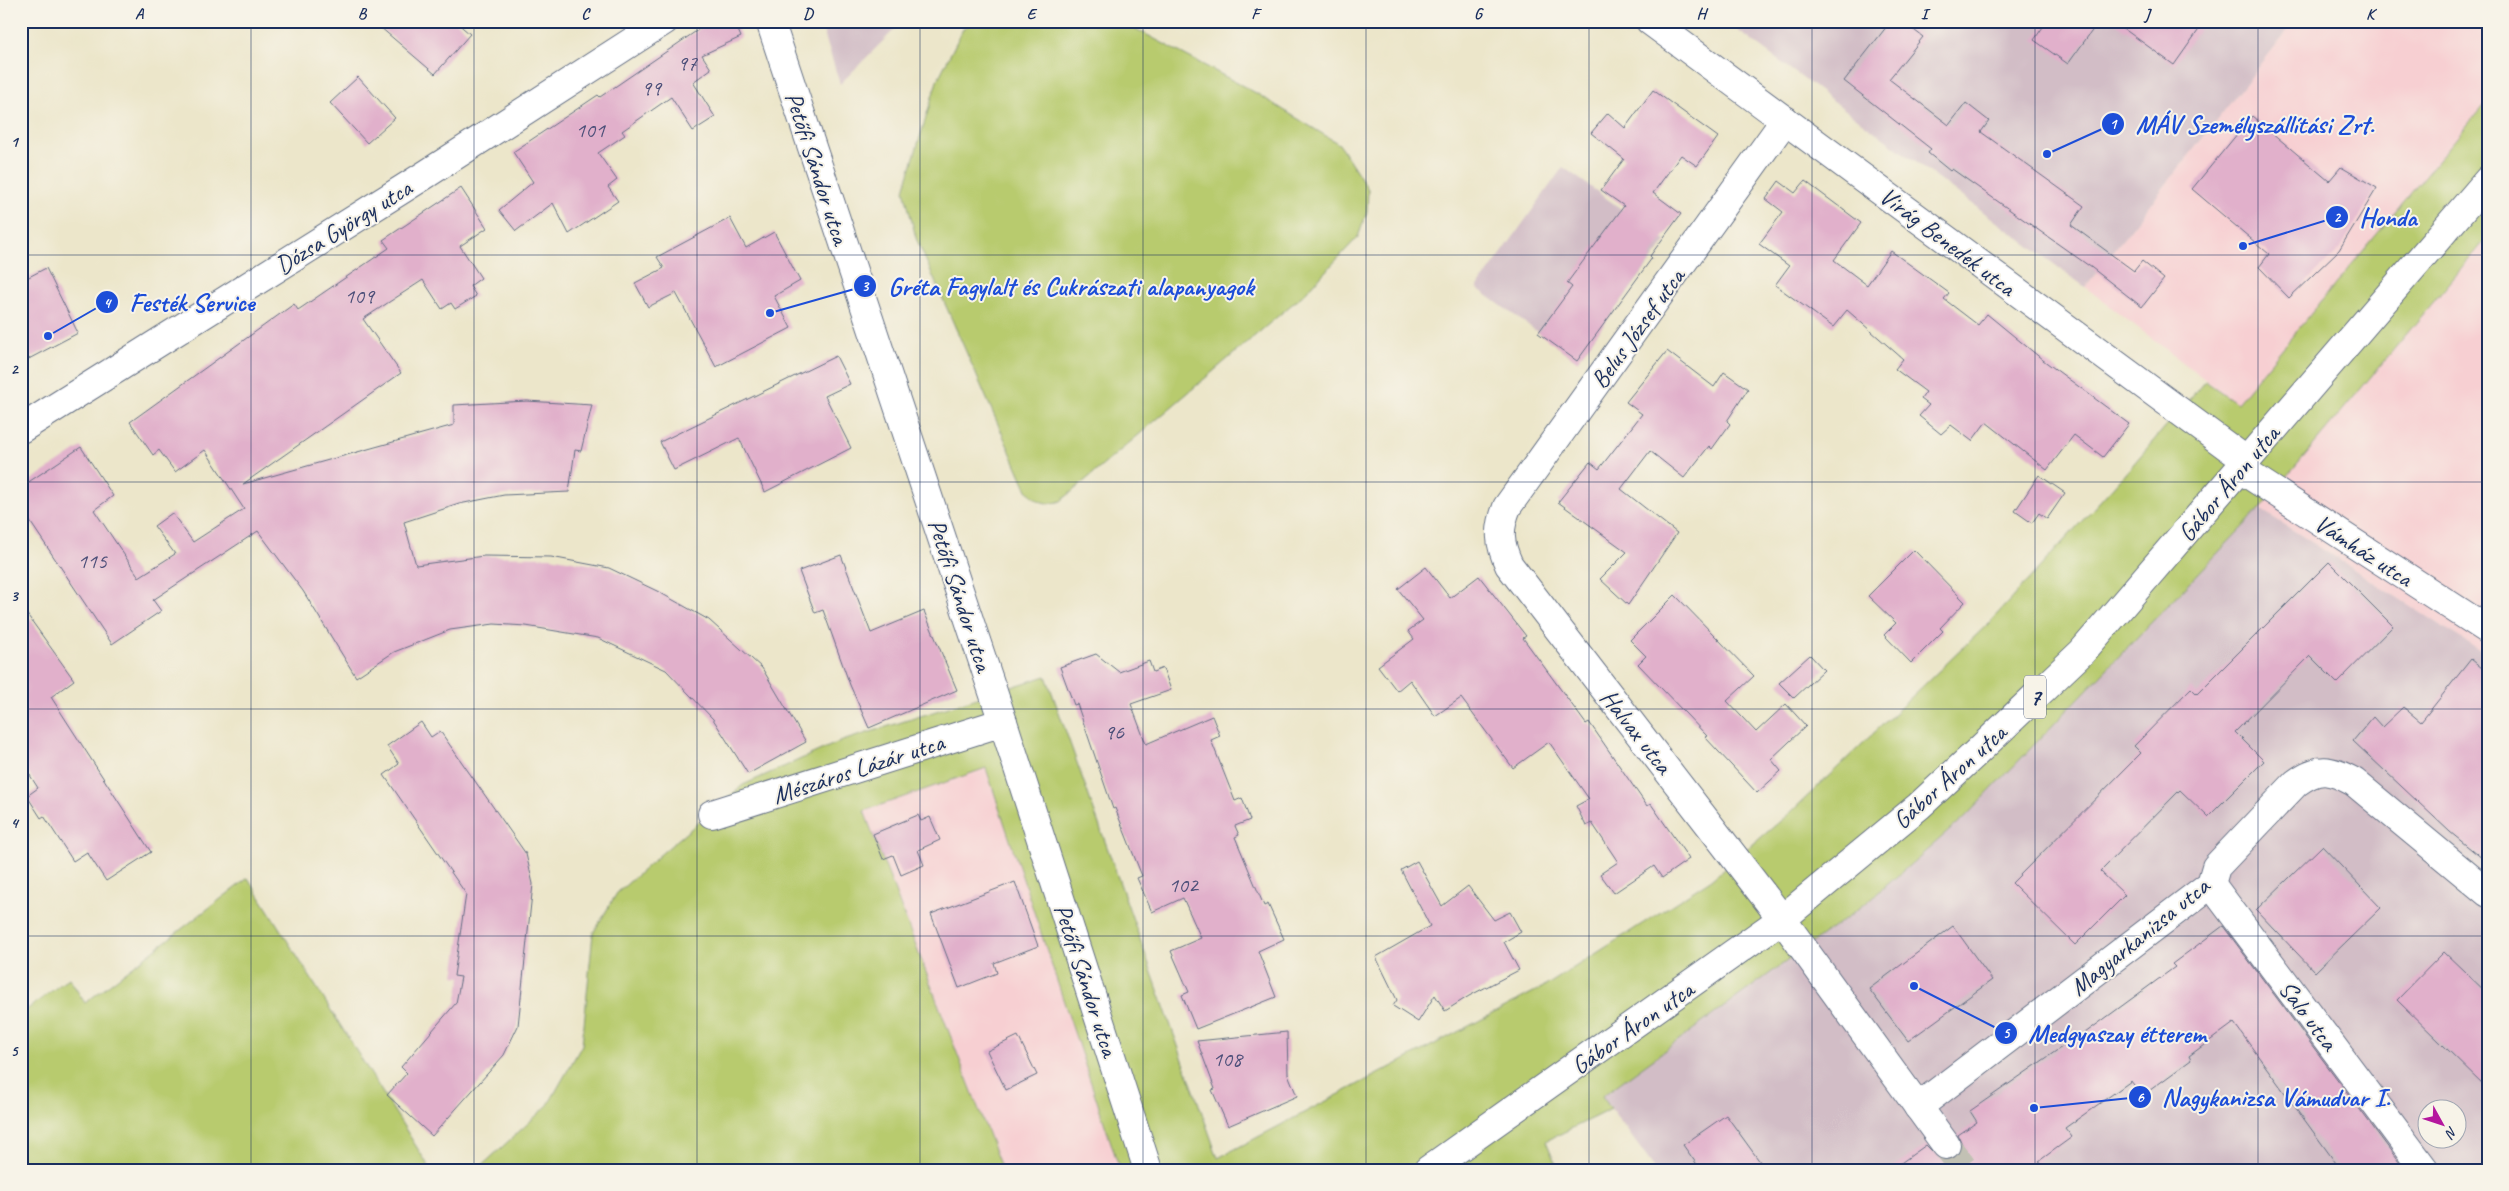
<svg xmlns="http://www.w3.org/2000/svg" width="2509" height="1191" viewBox="0 0 2509 1191" font-family="Caveat,sans-serif">
	<style>
		.built { fill: #f7cfd2 }
		.industrial { fill: #d2bdc6; fill-rule: evenodd }
		.green { fill: #b8cb6e; stroke: #6a7d66 }
		.building { fill: #e1b0cb }
		.lines { fill: none; stroke-linecap: round; stroke-linejoin: round }
		.minor-tunnel { stroke: #c2c1b4; stroke-width: 28; stroke-dasharray: 28 14; stroke-linecap: butt }
		.minor-casing { stroke: #646f84; stroke-width: 30 }
		.major-casing { stroke: #646f84; stroke-width: 30 }
		.minor { stroke: #fff; stroke-width: 28 }
		.major { stroke: #fff; stroke-width: 28 }
		.grid { fill: none; stroke: #1b2f5e; stroke-width: 1; stroke-opacity: 0.55 }
		.labels { text-anchor: middle; stroke-width: 4; stroke-linejoin: round; paint-order: stroke }
		.number-label { font-size: 22px; fill: #4c4f79 }
		.shield { fill: #f7f3e8; stroke: #5d6a87; stroke-width: 1 }
		.shield-label { font-size: 24px; font-weight: bold; fill: #1b2f5e }
		.street-label { font-size: 25px; fill: #1b2f5e; stroke: #f7f3e8 }
		.leader { fill: none; stroke: #1d4ed8; stroke-width: 2 }
		.callout-dot { fill: #1d4ed8; stroke: #f7f3e8; stroke-width: 2 }
		.mark-label { font-size: 15px; text-anchor: middle; font-weight: bold; fill: #fff }
		.callout-label { font-size: 26px; text-anchor: middle; font-weight: bold; fill: #1d4ed8; stroke: #f7f3e8; stroke-width: 4; stroke-linejoin: round; paint-order: stroke }
		.neatline { fill: none; stroke: #1b2f5e; stroke-width: 2 }
		.grid-label { font-size: 16px; text-anchor: middle; font-weight: bold; fill: #1b2f5e }
	</style>
	<rect width="100%" height="100%" fill="#f7f3e8"/>
	<filter id="ink" filterUnits="userSpaceOnUse"><feTurbulence type="fractalNoise" baseFrequency=".02" numOctaves="2"/><feDisplacementMap in="SourceGraphic" scale="10" xChannelSelector="R" yChannelSelector="G"/><feConvolveMatrix kernelMatrix="1 2 1 2 8 2 1 2 1" color-interpolation-filters="sRGB"/></filter>
	<filter id="wash" filterUnits="userSpaceOnUse"><feTurbulence type="fractalNoise" baseFrequency=".0096" numOctaves="4" result="noise"/><feDisplacementMap in="SourceGraphic" scale="20" xChannelSelector="R" yChannelSelector="G"/><feGaussianBlur stdDeviation="1.12" result="paint"/><feColorMatrix in="noise" values="0 0 0 0 0 0 0 0 0 0 0 0 0 0 0 0 0 1.4 0 .05"/><feComposite in="paint" operator="in"/></filter>
	<g filter="url(#wash)">
		<rect width="100%" height="100%" fill="#ece6ca"/>
		<g class="built">
			<polygon points="2295,21 2488,21 2488,100 2237,404 2085,287"/>
			<polygon points="2488,237 2488,656 2260,509"/>
			<polygon points="986,768 1120,1170 1002,1170 864,811"/>
		</g>
		<g class="industrial">
			<polygon points="820,21 903,21 840,84"/>
			<polygon points="1725,21 2295,21 2085,287"/>
			<polygon points="1563,167 1666,241 1577,361 1477,288"/>
			<path d="M 2260,509 L 2488,656 L 2488,1170 L 1656,1170 L 1602,1096 L 1865,904 L 1965,817 ZM 2426,1108 L 2456,1108 L 2456,1138 L 2426,1138 Z"/>
		</g>
		<g class="green">
			<path d="M 973,21 L 1121,21 L 1256,93 L 1339,144 L 1368,189 L 1367,212 L 1358,237 L 1304,294 L 1061,501 C 1046,506 1037,502 1027,490 L 916,238 L 904,190 L 937,81 L 963,29 Z"/>
			<polygon points="2488,100 2488,237 2260,509 1965,817 1865,904 1602,1096 1611,1109 1546,1141 1557,1167 1553,1170 1120,1170 986,768 864,811 1002,1170 477,1170 548,1105 582,1045 593,933 617,893 662,853 743,785 839,742 1046,676 1218,1158 1547,985 1712,879 1791,812 1989,623 2123,476 2205,381 2237,403"/>
			<polygon points="248,878 431,1170 21,1170 21,1014 69,978 85,1003"/>
		</g>
		<g id="blocks">
			<g class="building">
				<polygon points="373,21 455,21 470,34 435,74"/>
				<polygon points="711,21 734,21 741,37 702,55 711,69 693,82 715,117 693,131 671,97 622,131 625,135 598,153 617,180 608,187 618,201 569,234 553,203 516,231 499,210 533,182 513,152 598,95 600,97"/>
				<polygon points="1891,21 1902,21 1923,37 1889,79 1949,125 1966,103 1989,121 1981,132 2084,206 2071,225 2134,271 2142,261 2164,279 2142,307 2092,268 1952,169 1950,171 1928,153 1931,149 1844,81"/>
				<polygon points="2047,21 2099,21 2068,64 2034,40"/>
				<polygon points="2113,21 2205,21 2174,65"/>
				<polygon points="358,77 395,118 367,143 330,103"/>
				<polygon points="1653,90 1718,137 1697,166 1681,155 1653,193 1681,214 1650,256 1652,258 1577,361 1538,333 1572,287 1567,283 1624,206 1601,190 1624,159 1591,133 1608,113 1625,128"/>
				<polygon points="2252,116 2329,181 2341,167 2377,188 2339,250 2289,298 2259,267 2269,254 2192,189"/>
				<polygon points="1779,181 1795,193 1805,181 1861,223 1834,260 1867,285 1891,251 1949,293 1944,299 1978,325 1987,314 2043,360 2129,424 2103,457 2074,435 2047,470 1986,422 1972,441 1951,425 1941,434 1919,416 1929,405 1921,399 1926,392 1895,369 1903,359 1847,310 1833,327 1775,285 1789,266 1759,244 1783,212 1766,199"/>
				<polygon points="461,188 487,228 460,246 481,278 470,286 476,296 455,309 451,303 442,309 423,280 363,319 401,373 243,484 454,425 454,405 527,401 592,405 581,451 575,450 569,492 504,495 459,504 404,522 416,565 484,556 551,557 609,568 657,591 709,620 762,668 806,742 748,774 713,719 666,670 598,638 526,626 494,624 450,630 394,652 356,677 303,591 258,531 153,600 161,611 112,644 21,508 21,487 81,447 113,496 94,510 139,577 175,554 154,526 172,513 193,542 244,509 205,450 175,472 159,450 153,455 130,422 294,304 298,310 389,248 383,240"/>
				<polygon points="730,218 746,248 774,232 800,281 774,296 791,328 716,367 676,293 648,307 635,283 664,268 657,257"/>
				<polygon points="46,268 78,333 21,363 21,281"/>
				<polygon points="1667,351 1714,387 1724,372 1748,389 1727,421 1730,424 1712,449 1709,446 1684,478 1650,451 1621,489 1677,533 1628,605 1600,579 1627,552 1558,502 1590,462 1599,469 1642,414 1626,402"/>
				<polygon points="836,356 850,384 825,396 851,448 765,492 739,438 674,470 660,442"/>
				<polygon points="2039,475 2065,493 2047,519 2039,513 2032,523 2015,511"/>
				<polygon points="1914,550 1965,602 1940,628 1943,631 1911,663 1884,635 1896,623 1868,596"/>
				<polygon points="841,555 871,633 924,611 957,690 869,728 850,685 823,610 815,613 799,571"/>
				<polygon points="2329,562 2393,626 2337,683 2310,656 2235,732 2264,761 2208,817 2180,790 2100,871 2125,895 2075,945 2012,883 2141,753 2134,746 2191,688 2197,694"/>
				<polygon points="1426,567 1450,598 1479,576 1526,636 1523,638 1586,724 1589,722 1647,806 1651,804 1689,859 1662,878 1654,866 1614,893 1600,874 1618,862 1592,823 1586,826 1576,806 1589,799 1549,742 1513,768 1461,698 1435,716 1410,680 1397,691 1378,666 1414,639 1408,631 1423,620 1398,589"/>
				<polygon points="1675,595 1754,676 1727,701 1756,732 1786,704 1806,726 1771,759 1781,771 1757,793 1705,737 1707,736 1638,664 1646,656 1630,640"/>
				<polygon points="21,606 74,680 51,697 151,852 106,881 87,852 73,861 44,816 41,818 27,796 38,788 21,761"/>
				<polygon points="1096,654 1119,672 1149,661 1153,672 1163,668 1171,690 1131,704 1146,744 1212,716 1220,736 1211,740 1235,801 1242,798 1250,820 1235,826 1239,835 1235,837 1264,906 1268,904 1284,939 1258,951 1276,997 1196,1029 1182,995 1189,992 1171,951 1201,938 1183,898 1152,912 1137,878 1142,876 1115,808 1113,809 1077,704 1074,705 1060,667"/>
				<polygon points="1810,655 1824,670 1794,698 1779,683"/>
				<polygon points="2471,659 2488,673 2488,863 2450,832 2353,741 2373,717 2382,727 2403,707 2421,722"/>
				<polygon points="421,722 431,737 440,731 526,854 533,884 518,1026 504,1055 432,1136 387,1095 407,1073 401,1067 456,1003 461,977 454,976 466,894 384,775 399,764 387,746"/>
				<polygon points="918,815 921,821 930,817 940,840 918,850 924,865 901,875 893,855 883,859 873,834"/>
				<polygon points="2322,846 2381,908 2315,972 2256,910"/>
				<polygon points="1417,861 1442,906 1468,886 1494,920 1510,912 1521,932 1504,942 1519,970 1469,996 1445,1011 1435,995 1418,1022 1393,1006 1397,1000 1376,957 1430,926 1401,870"/>
				<polygon points="1015,882 1038,946 994,963 997,973 959,988 931,914"/>
				<polygon points="1953,926 1992,980 1908,1041 1869,989"/>
				<polygon points="2223,926 2405,1170 2341,1170 2234,1023 2189,1056 2191,1060 2142,1096 2131,1081 2065,1128 2072,1137 2039,1161 2045,1170 1891,1170 1926,1145 1940,1159 1948,1160 1956,1157 1960,1151 1962,1144 1958,1135 1977,1122 1970,1111 2069,1042 2070,1044 2175,967 2172,964"/>
				<polygon points="2444,952 2488,994 2488,1089 2397,1000"/>
				<polygon points="1287,1032 1288,1074 1297,1096 1228,1126 1212,1090 1215,1089 1197,1041"/>
				<polygon points="1018,1036 1037,1075 1006,1090 987,1051"/>
				<polygon points="1726,1115 1766,1170 1701,1170 1683,1145"/>
			</g>
		</g>
	</g>
	<g filter="url(#ink)">
		<use href="#blocks" fill-opacity="0" stroke="#646f84" stroke-width="1"/>
		<g class="lines">
			<polyline class="minor-tunnel" points="1946,1145 1965,1170"/>
			<g class="minor-casing">
				<g id="minor">
					<polyline points="770,21 1003,722 1148,1170"/>
					<polyline points="1650,21 2247,461"/>
					<path d="M 1785,120 L 1507,507 C 1498,530 1499,543 1509,565 L 1782,919 L 1946,1145"/>
					<polyline points="21,429 425,175 664,21"/>
					<polyline points="2240,469 2488,630"/>
					<polyline points="712,814 1003,722"/>
					<polyline points="2211,884 2425,1170"/>
					<path d="M 1918,1107 L 2211,884 L 2216,867 L 2296,783 C 2319,766 2330,769 2354,782 L 2488,893"/>
				</g>
			</g>
			<g class="major-casing">
				<polyline id="major" points="1428,1170 1782,919 1919,806 1975,754 2082,652 2488,180"/>
			</g>
			<use href="#minor" class="minor"/>
			<use href="#major" class="major"/>
		</g>
	</g>
	<path class="grid" d="M 251,21 L 251,1170M 474,21 L 474,1170M 697,21 L 697,1170M 920,21 L 920,1170M 1143,21 L 1143,1170M 1366,21 L 1366,1170M 1589,21 L 1589,1170M 1812,21 L 1812,1170M 2035,21 L 2035,1170M 2258,21 L 2258,1170M 21,255 L 2488,255M 21,482 L 2488,482M 21,709 L 2488,709M 21,936 L 2488,936"/>
	<g class="labels">
		<g class="number-label">
			<text x="687" y="70">97</text>
			<text x="651" y="95">99</text>
			<text x="590" y="137">101</text>
			<text x="359" y="303">109</text>
			<text x="92" y="568">115</text>
			<text x="1114" y="739">96</text>
			<text x="1183" y="892">102</text>
			<text x="1227" y="1066">108</text>
		</g>
		<rect class="shield" x="2024" y="675.5" width="22" height="43" rx="4"/>
		<g class="shield-label">
			<text x="2035" y="705">7</text>
		</g>
		<g class="street-label">
			<text transform="translate(818 168) rotate(72)" y="9">Petőfi Sándor utca</text>
			<text transform="translate(343 226) rotate(-32)" y="9">Dózsa György utca</text>
			<text transform="translate(1948 241) rotate(37)" y="9">Virág Benedek utca</text>
			<text transform="translate(1637 328) rotate(-54)" y="9">Belus József utca</text>
			<text transform="translate(2228 483) rotate(-50)" y="9">Gábor Áron utca</text>
			<text transform="translate(2364 550) rotate(33)" y="9">Vámház utca</text>
			<text transform="translate(961 595) rotate(72)" y="9">Petőfi Sándor utca</text>
			<text transform="translate(1637 731) rotate(52)" y="9">Halvax utca</text>
			<text transform="translate(858 768) rotate(-18)" y="9">Mészáros Lázár utca</text>
			<text transform="translate(1949 776) rotate(-42)" y="9">Gábor Áron utca</text>
			<text transform="translate(2139 936) rotate(-39)" y="9">Magyarkanizsa utca</text>
			<text transform="translate(1087 980) rotate(72)" y="9">Petőfi Sándor utca</text>
			<text transform="translate(2309 1015) rotate(53)" y="9">Salo utca</text>
			<text transform="translate(1632 1027) rotate(-35)" y="9">Gábor Áron utca</text>
		</g>
	</g>
	<path class="leader" d="M2047 154L2113 124M2243 246L2337 217M770 313L865 286M48 336L107 302M1914 986L2006 1033M2034 1108L2140 1097"/>
	<g class="callout-dot">
		<circle cx="2047" cy="154" r="5"/>
		<circle cx="2243" cy="246" r="5"/>
		<circle cx="770" cy="313" r="5"/>
		<circle cx="48" cy="336" r="5"/>
		<circle cx="1914" cy="986" r="5"/>
		<circle cx="2034" cy="1108" r="5"/>
		<circle cx="2113" cy="124" r="12"/>
		<circle cx="2337" cy="217" r="12"/>
		<circle cx="865" cy="286" r="12"/>
		<circle cx="107" cy="302" r="12"/>
		<circle cx="2006" cy="1033" r="12"/>
		<circle cx="2140" cy="1097" r="12"/>
	</g>
	<g class="mark-label">
		<text x="2113" y="129">1</text>
		<text x="2337" y="222">2</text>
		<text x="865" y="291">3</text>
		<text x="107" y="308">4</text>
		<text x="2006" y="1038">5</text>
		<text x="2140" y="1102">6</text>
	</g>
	<g class="callout-label">
		<text x="2255" y="133">MÁV Személyszállítási Zrt.</text>
		<text x="2388" y="226">Honda</text>
		<text x="1071" y="295">Gréta Fagylalt és Cukrászati alapanyagok</text>
		<text x="192" y="311">Festék Service</text>
		<text x="2117" y="1042">Medgyaszay étterem</text>
		<text x="2276" y="1106">Nagykanizsa Vámudvar I.</text>
	</g>
	<rect width="2509" height="1191" fill="none" stroke="#f7f3e8" stroke-width="55"/>
	<g transform="translate(2442 1124) rotate(130)"><circle r="24" fill="#f7f3e8" stroke="#9fa5b1"/>
	<path d="M0-4L9 19L0 12L-9 19Z" fill="#b5179e"/>
	<text y="-8" font-size="14" font-weight="bold" text-anchor="middle" fill="#1b2f5e">N</text>
	</g>
	<rect x="28" y="28" width="2454" height="1136" class="neatline"/>
	<g class="grid-label">
		<text x="139" y="19">A</text>
		<text x="362" y="19">B</text>
		<text x="585" y="19">C</text>
		<text x="808" y="19">D</text>
		<text x="1031" y="19">E</text>
		<text x="1255" y="19">F</text>
		<text x="1478" y="19">G</text>
		<text x="1701" y="19">H</text>
		<text x="1924" y="19">I</text>
		<text x="2147" y="19">J</text>
		<text x="2370" y="19">K</text>
		<text x="14" y="147">1</text>
		<text x="14" y="374">2</text>
		<text x="14" y="601">3</text>
		<text x="14" y="828">4</text>
		<text x="14" y="1056">5</text>
	</g>
</svg>
